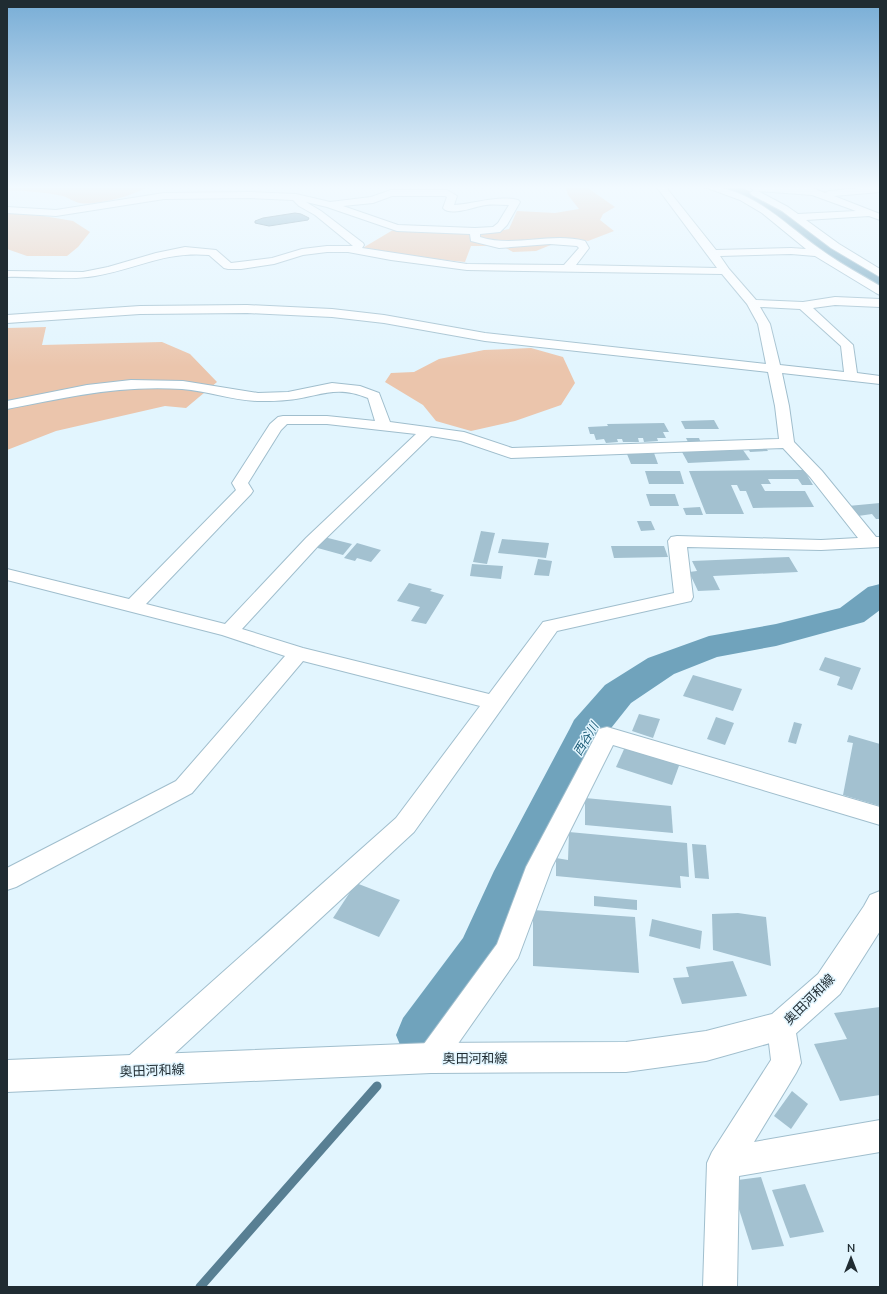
<svg xmlns="http://www.w3.org/2000/svg" width="887" height="1294" viewBox="0 0 887 1294" font-family="'Nunito Sans','Noto Sans JP',sans-serif">
	<style>
		.green { fill: #ebc5ac }
		.water { fill: #70a3bc; stroke: #587f93 }
		.lines { fill: none; stroke-linecap: round; stroke-linejoin: round }
		.stream { stroke: #587f93; stroke-width: 9 }
		.river { fill: #70a3bc; fill-rule: evenodd }
		.building { fill: #a3c1d0 }
		.minor-casing { stroke: #a0becd; stroke-width: 2 }
		.secondary-casing { stroke: #a0becd; stroke-width: 2 }
		.minor { fill: #fff; fill-rule: evenodd }
		.secondary { fill: #fff; fill-rule: evenodd }
		.labels { text-anchor: middle; stroke-width: 3; stroke-linejoin: round; paint-order: stroke }
		.water-label { font-size: 12px; font-style: italic; fill: #1e5e79; stroke: #e2f5fe }
		.near-street-label { font-size: 13px; fill: #202c32; stroke: #e2f5fe }
	</style>
	<rect width="100%" height="100%" fill="#e2f5fe"/>
	<g class="green">
		<path d="M 7,186 L 149,186 C 136,195 96,206 80,203 C 74,202 69,198 63,196 C 44,192 26,191 7,190 Z"/>
		<polygon points="565,186 585,186 615,207 603,214 600,220 614,231 588,241 579,239 553,244 536,251 513,252 502,246 471,246 465,262 397,255 361,249 393,230 489,233 509,229 517,211 555,213 579,209 568,195"/>
		<polygon points="7,214 32,214 73,221 90,232 78,247 67,256 27,256 7,249"/>
		<polygon points="46,327 42,345 162,342 190,354 217,382 186,408 165,406 56,431 7,450 7,328"/>
		<polygon points="531,348 563,357 575,383 561,405 515,421 471,431 436,421 423,405 385,382 391,373 414,372 439,359 484,350"/>
	</g>
	<polygon class="water" points="295,213 301,214 309,218 308,220 269,226 255,223 255,221 263,218"/>
	<g class="lines">
		<polyline class="stream" points="200,1287 377,1086"/>
		<g class="river">
			<polygon points="714,186 737,186 782,205 809,228 840,249 880,272 880,286 873,284 826,257 797,236 770,213 716,189"/>
			<polygon points="880,584 880,610 864,622 776,646 717,657 674,674 631,703 604,737 532,884 497,967 439,1052 421,1059 403,1052 396,1035 403,1018 463,938 494,871 569,730 574,720 605,685 648,658 709,636 776,624 840,608 868,587"/>
		</g>
	</g>
	<g class="building">
		<polygon points="714,420 719,429 685,429 681,421"/>
		<polygon points="664,423 669,432 663,432 666,438 657,438 658,441 644,442 643,438 638,438 639,442 623,442 622,439 617,439 618,442 606,443 604,439 596,440 594,434 590,434 588,427 608,426 607,424"/>
		<polygon points="686,438 699,438 701,443 689,444"/>
		<polygon points="748,448 766,448 768,451 750,452"/>
		<polygon points="743,450 750,460 688,463 682,452"/>
		<polygon points="654,453 658,464 631,464 627,454"/>
		<polygon points="804,470 813,485 802,485 798,479 768,479 771,484 761,484 765,491 805,491 814,507 753,508 746,491 740,491 737,485 731,485 744,514 706,514 689,471"/>
		<polygon points="645,471 680,471 684,484 649,484"/>
		<polygon points="646,494 675,494 679,506 650,506"/>
		<polygon points="880,503 880,519 876,519 872,514 858,516 848,506"/>
		<polygon points="700,507 703,515 686,515 683,508"/>
		<polygon points="637,521 651,521 655,530 641,531"/>
		<polygon points="481,531 495,533 487,564 473,562"/>
		<polygon points="324,537 352,544 343,555 314,547"/>
		<polygon points="502,539 549,543 546,558 498,553"/>
		<polygon points="357,543 381,550 371,562 357,558 355,561 344,558"/>
		<polygon points="611,546 664,546 668,557 614,558"/>
		<polygon points="789,557 798,572 713,576 720,590 698,591 689,572 697,571 692,561"/>
		<polygon points="538,559 552,561 549,576 534,575"/>
		<polygon points="472,564 503,566 501,579 470,576"/>
		<polygon points="409,583 432,589 430,591 444,595 426,624 411,621 420,607 397,601"/>
		<polygon points="825,657 861,668 852,690 837,685 840,677 819,670"/>
		<polygon points="693,675 742,689 733,711 683,696"/>
		<polygon points="639,714 660,719 653,738 632,731"/>
		<polygon points="716,717 734,723 725,745 707,739"/>
		<polygon points="794,722 802,724 796,744 788,742"/>
		<polygon points="849,735 880,744 880,806 843,795 853,743 847,742"/>
		<polygon points="625,747 680,763 672,785 616,767"/>
		<polygon points="585,798 671,806 673,833 585,825"/>
		<polygon points="569,832 687,843 689,877 680,876 681,888 556,876 556,858 568,860"/>
		<polygon points="692,844 706,845 709,879 695,878"/>
		<polygon points="356,883 400,900 379,937 333,918"/>
		<polygon points="594,896 637,900 637,910 594,906"/>
		<polygon points="533,910 635,917 639,973 533,966"/>
		<polygon points="738,913 766,917 771,966 713,950 712,914"/>
		<polygon points="652,919 702,931 700,949 649,936"/>
		<polygon points="733,961 747,996 682,1004 673,978 689,977 686,967"/>
		<polygon points="880,1007 880,1095 840,1101 814,1044 847,1039 834,1013"/>
		<polygon points="792,1091 808,1104 791,1129 774,1116"/>
		<polygon points="761,1177 784,1246 752,1250 730,1181"/>
		<polygon points="805,1184 824,1232 790,1238 772,1190"/>
	</g>
	<g class="lines">
		<g class="minor-casing">
			<g id="minor">
				<path d="M 656,186 L 665,186 L 716,250 L 791,248 L 806,249 L 762,213 L 740,200 L 702,186 C 751,186 783,223 820,249 C 839,263 860,274 880,286 L 880,295 L 876,293 L 815,256 L 791,254 L 720,256 L 729,269 L 756,300 L 803,302 L 835,297 L 880,299 L 880,307 L 835,305 L 813,308 L 853,345 L 857,373 L 880,376 L 880,384 L 782,373 L 789,406 L 794,442 L 822,471 L 876,537 L 880,537 L 880,547 L 821,550 L 687,547 L 693,597 L 691,601 L 557,631 L 414,832 L 145,1081 L 134,1085 L 123,1081 L 119,1071 L 123,1061 L 396,818 L 480,706 L 303,661 L 192,793 L 16,887 L 7,890 L 7,868 L 176,781 L 285,656 L 222,635 L 7,580 L 7,569 L 129,599 L 236,490 L 232,483 L 270,424 L 278,417 L 283,416 L 327,416 L 375,421 L 368,398 C 335,384 319,397 287,400 C 279,401 269,401 260,401 C 234,401 208,391 182,389 C 120,385 67,397 7,409 L 7,401 L 87,385 L 131,380 L 183,381 L 258,393 L 288,392 L 332,383 L 360,386 L 379,393 L 390,422 L 464,432 L 512,448 L 779,439 L 775,406 L 768,372 L 485,341 L 384,323 L 332,317 L 247,313 L 140,314 L 7,323 L 7,315 L 140,306 L 247,305 L 332,309 L 384,315 L 485,333 L 766,364 L 758,324 L 747,304 L 722,274 L 467,270 L 391,260 L 348,252 L 327,252 L 303,255 L 274,264 L 241,269 L 228,269 L 224,268 L 209,255 C 164,251 137,269 95,276 C 66,281 37,276 7,277 L 7,271 L 83,272 L 108,267 L 156,253 L 185,247 L 216,250 L 231,263 L 272,258 L 302,249 L 327,246 L 353,246 L 315,215 L 299,206 L 293,200 L 251,198 L 164,199 L 56,216 L 7,213 L 7,207 L 56,210 L 164,193 L 251,192 L 296,194 L 330,202 L 371,197 L 391,190 L 447,190 L 457,196 L 454,205 C 475,204 497,195 518,200 L 520,202 L 507,225 L 500,232 L 480,234 L 480,237 C 514,248 550,232 585,241 L 589,248 L 576,265 L 717,268 ZM 392,196 L 445,196 L 447,197 L 443,208 C 451,217 476,206 486,205 C 493,204 501,205 509,205 L 498,223 L 493,227 L 475,228 L 398,225 L 343,206 L 373,203 ZM 306,202 L 327,207 L 397,231 L 470,234 L 471,241 L 499,248 L 550,244 L 577,246 L 579,248 L 564,265 L 467,264 L 362,248 L 364,245 L 363,243 L 321,211 ZM 760,307 L 800,309 L 841,346 L 844,372 L 780,365 L 770,324 ZM 287,424 L 327,424 L 416,434 L 306,538 L 225,624 L 146,604 L 251,494 L 253,491 L 248,483 L 281,430 ZM 431,436 L 461,441 L 511,458 L 783,448 L 810,477 L 858,538 L 821,540 L 677,536 L 671,537 L 668,541 L 674,593 L 543,622 L 489,694 L 303,648 L 242,629 L 318,546 Z"/>
				<path d="M 751,186 L 798,188 L 799,186 L 807,186 L 825,193 L 829,191 L 880,186 L 880,192 L 834,196 L 880,214 L 880,220 L 869,216 L 806,220 L 839,244 L 880,269 L 880,277 L 831,248 L 782,211 L 752,195 L 750,193 L 754,190 L 750,188 ZM 758,191 L 812,195 L 856,211 L 798,214 L 788,207 Z"/>
				<polygon points="607,727 880,807 880,825 613,745 552,867 518,958 441,1068 431,1072 421,1068 416,1058 421,1048 497,944 526,867 596,735 599,729"/>
				<polygon points="781,1014 791,1018 795,1027 801,1063 796,1073 754,1142 880,1120 880,1152 739,1176 737,1287 703,1287 707,1163 712,1152 771,1060 767,1027 771,1018"/>
			</g>
		</g>
		<g class="secondary-casing">
			<polygon id="secondary" points="880,891 880,931 840,994 792,1037 706,1061 626,1072 431,1073 7,1092 7,1060 431,1043 626,1042 706,1031 772,1014 818,974 864,906 870,895"/>
		</g>
		<use href="#minor" class="minor"/>
		<use href="#secondary" class="secondary"/>
	</g>
	<linearGradient id="sky" x2="0" y2="1"><stop stop-color="#78add6"/><stop offset="0.51" stop-color="#f2faff"/><stop offset="1" stop-color="#f2faff" stop-opacity="0"/></linearGradient>
	<rect width="887" height="367" fill="url(#sky)"/>
	<g class="labels">
		<g class="water-label">
			<text transform="translate(586 739) rotate(-59)" y="4">西谷川</text>
		</g>
		<g class="near-street-label">
			<text transform="translate(809 999) rotate(-45)" y="5">奥田河和線</text>
			<text x="475" y="1063">奥田河和線</text>
			<text transform="translate(152 1070) rotate(-2)" y="5">奥田河和線</text>
		</g>
	</g>
	<rect width="887" height="1294" fill="none" stroke="#202c32" stroke-width="16"/>
	<g transform="translate(851 1258)" stroke="#e2f5fe" stroke-width="3" paint-order="stroke">
	<path d="M0-3L7 15L0 10L-7 15Z" fill="#202c32"/>
	<text y="-6" font-size="11" font-weight="bold" text-anchor="middle" fill="#202c32">N</text>
	</g>
</svg>
